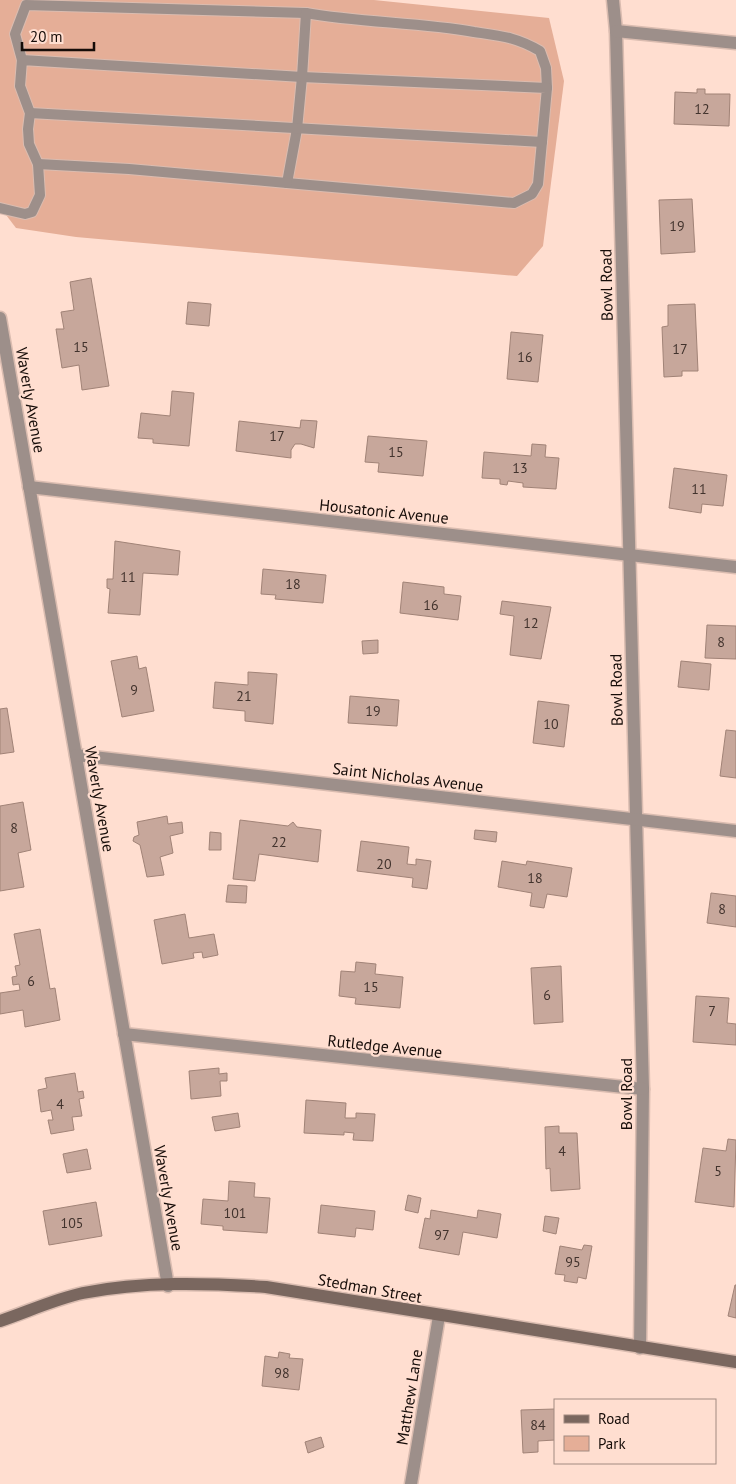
<svg xmlns="http://www.w3.org/2000/svg" width="736" height="1484" viewBox="0 0 736 1484" font-family="'PT Sans',sans-serif">
	<style>
		.green { fill: #e5ae97 }
		.building { fill: #c7a79b; stroke: #a18377 }
		.lines { fill: none; stroke-linecap: round; stroke-linejoin: round }
		.lane-casing { stroke: #dabcb0; stroke-width: 12 }
		.street-casing { stroke: #dabcb0; stroke-width: 15 }
		.secondary-casing { stroke: #dabcb0; stroke-width: 15 }
		.lane { stroke: #9d8f8a; stroke-width: 10 }
		.street { stroke: #9d8f8a; stroke-width: 12 }
		.secondary { stroke: #7a675f; stroke-width: 12 }
		.labels { text-anchor: middle; stroke-width: 4.5; stroke-linejoin: round; paint-order: stroke }
		.number-label { font-size: 14px; fill: #42332d }
		.street-label { font-size: 16px; fill: #160c08; stroke: #ffded0 }
	</style>
	<rect width="100%" height="100%" fill="#ffded0"/>
	<polygon class="green" points="0,0 374,0 549,18 564,81 543,246 517,276 76,237 16,228 0,207"/>
	<g class="building">
		<polygon points="697,89 705,89 705,94 730,94 729,126 674,124 675,92 697,93"/>
		<polygon points="692,199 695,252 661,254 659,200"/>
		<polygon points="91,278 109,386 82,390 79,365 62,368 56,329 64,329 61,312 74,310 70,282"/>
		<polygon points="188,302 211,304 209,326 186,324"/>
		<polygon points="695,304 698,371 682,371 682,376 664,377 662,327 668,326 668,305"/>
		<polygon points="511,332 543,335 538,382 507,379"/>
		<polygon points="172,391 194,393 189,446 153,443 153,439 138,438 141,413 170,416"/>
		<polygon points="301,420 317,421 314,448 301,444 295,444 291,450 291,458 236,451 239,421 300,428"/>
		<polygon points="368,436 427,441 423,476 378,472 379,463 365,462"/>
		<polygon points="532,444 546,445 545,457 559,458 556,489 523,487 523,483 508,481 507,485 500,484 500,479 482,478 484,452 531,456"/>
		<polygon points="674,468 727,475 723,506 702,504 701,513 669,508"/>
		<polygon points="115,541 180,551 178,575 143,573 140,615 108,613 110,589 107,588 107,579 113,579"/>
		<polygon points="263,569 326,575 323,603 275,599 276,595 261,594"/>
		<polygon points="403,582 444,587 444,594 461,596 458,620 400,613"/>
		<polygon points="502,601 551,607 541,659 510,655 514,616 500,614"/>
		<polygon points="707,625 736,626 736,659 705,658"/>
		<polygon points="378,640 378,653 363,654 362,641"/>
		<polygon points="137,656 139,669 146,667 154,711 122,717 111,661"/>
		<polygon points="681,661 711,664 709,690 678,687"/>
		<polygon points="248,672 277,674 273,724 245,721 245,711 213,708 215,682 248,685"/>
		<polygon points="350,696 399,700 397,726 348,723"/>
		<polygon points="538,701 569,705 564,747 533,743"/>
		<polygon points="7,708 14,752 0,754 0,709"/>
		<polygon points="726,730 736,731 736,778 720,776"/>
		<polygon points="23,802 31,850 18,853 24,887 0,891 0,806"/>
		<polygon points="167,816 168,824 182,822 183,833 170,836 173,853 160,857 164,875 147,877 140,845 133,841 134,837 139,835 137,822"/>
		<polygon points="240,820 288,826 293,822 297,827 321,830 318,862 259,854 255,881 233,879"/>
		<polygon points="475,830 497,832 496,842 474,839"/>
		<polygon points="210,832 221,833 221,850 209,850"/>
		<polygon points="361,841 409,847 407,864 416,865 416,859 431,861 427,889 412,887 413,878 357,871"/>
		<polygon points="502,861 526,865 527,861 572,868 567,897 547,894 544,908 530,906 532,893 498,887"/>
		<polygon points="228,885 247,886 246,903 226,902"/>
		<polygon points="711,893 736,896 736,927 707,923"/>
		<polygon points="185,914 189,938 214,934 218,955 203,958 202,952 193,953 194,958 162,964 154,920"/>
		<polygon points="40,929 50,989 55,988 60,1020 25,1027 23,1010 0,1014 0,993 20,990 19,984 13,985 12,977 17,976 15,966 20,965 14,934"/>
		<polygon points="356,962 376,964 375,974 403,977 400,1008 355,1004 356,998 339,996 341,971 355,972"/>
		<polygon points="561,966 563,1022 534,1024 531,968"/>
		<polygon points="696,996 729,998 727,1023 736,1024 736,1045 693,1042"/>
		<polygon points="219,1068 219,1074 227,1073 227,1081 220,1081 221,1096 191,1099 189,1071"/>
		<polygon points="75,1073 78,1092 83,1091 84,1098 79,1099 82,1116 72,1117 74,1130 51,1134 48,1120 53,1120 51,1110 41,1112 38,1090 47,1088 45,1078"/>
		<polygon points="306,1100 346,1103 345,1118 356,1118 356,1113 375,1114 373,1141 353,1140 354,1133 344,1132 344,1135 304,1133"/>
		<polygon points="238,1113 240,1127 215,1131 212,1117"/>
		<polygon points="559,1126 559,1133 577,1133 580,1189 551,1191 550,1168 546,1169 545,1127"/>
		<polygon points="728,1139 736,1140 734,1207 695,1202 703,1148 726,1151"/>
		<polygon points="87,1149 91,1169 67,1173 63,1154"/>
		<polygon points="229,1181 255,1183 254,1197 270,1198 267,1233 223,1230 223,1226 201,1224 203,1199 228,1201"/>
		<polygon points="408,1195 421,1198 418,1213 405,1210"/>
		<polygon points="96,1202 102,1236 49,1245 43,1211"/>
		<polygon points="321,1205 375,1211 373,1230 356,1228 355,1237 318,1233"/>
		<polygon points="431,1210 477,1218 478,1210 501,1214 497,1238 463,1232 459,1255 419,1248 425,1218 430,1219"/>
		<polygon points="545,1216 559,1218 556,1234 543,1231"/>
		<polygon points="584,1245 592,1246 586,1279 578,1277 577,1283 564,1281 565,1275 555,1274 560,1246 582,1250"/>
		<polygon points="735,1285 736,1285 736,1318 728,1316"/>
		<polygon points="279,1352 290,1354 289,1358 303,1359 299,1390 262,1386 265,1356 278,1358"/>
		<polygon points="555,1409 555,1440 538,1441 538,1452 523,1453 521,1410"/>
		<polygon points="321,1437 324,1447 308,1453 305,1442"/>
	</g>
	<g class="lines">
		<g class="lane-casing">
			<g id="lane">
				<path d="M 22,60 L 15,34 L 26,5 L 306,13 C 362,23 419,22 474,32 C 501,36 516,37 540,51 L 546,68 L 547,88"/>
				<polygon points="302,77 547,88 538,184 532,194 514,203 287,183 297,129"/>
				<polyline points="30,113 542,142"/>
				<polyline points="38,164 129,169 287,183"/>
				<polyline points="0,208 25,214 32,212 40,195 38,164 29,144 28,129 30,113 20,86 22,60 302,77 306,13"/>
			</g>
		</g>
		<g class="street-casing">
			<g id="street">
				<polyline points="613,0 616,31 643,1089 640,1348"/>
				<polyline points="616,31 736,43"/>
				<polyline points="0,318 168,1286"/>
				<polyline points="29,487 736,567"/>
				<polyline points="76,755 736,831"/>
				<polyline points="124,1034 643,1089"/>
				<polyline points="411,1484 439,1316"/>
			</g>
		</g>
		<g class="secondary-casing">
			<path id="secondary" d="M 0,1321 C 27,1312 55,1299 83,1293 C 143,1281 206,1283 266,1287 L 736,1362"/>
		</g>
		<use href="#lane" class="lane"/>
		<use href="#street" class="street"/>
		<use href="#secondary" class="secondary"/>
	</g>
	<g class="labels">
		<g class="number-label">
			<text x="702" y="114">12</text>
			<text x="677" y="231">19</text>
			<text x="81" y="352">15</text>
			<text x="680" y="354">17</text>
			<text x="525" y="362">16</text>
			<text x="277" y="441">17</text>
			<text x="396" y="457">15</text>
			<text x="520" y="473">13</text>
			<text x="699" y="494">11</text>
			<text x="128" y="582">11</text>
			<text x="293" y="589">18</text>
			<text x="431" y="610">16</text>
			<text x="531" y="628">12</text>
			<text x="721" y="647">8</text>
			<text x="134" y="695">9</text>
			<text x="244" y="701">21</text>
			<text x="373" y="716">19</text>
			<text x="551" y="729">10</text>
			<text x="14" y="833">8</text>
			<text x="279" y="847">22</text>
			<text x="384" y="869">20</text>
			<text x="535" y="883">18</text>
			<text x="722" y="914">8</text>
			<text x="31" y="986">6</text>
			<text x="371" y="992">15</text>
			<text x="547" y="1000">6</text>
			<text x="712" y="1016">7</text>
			<text x="60" y="1109">4</text>
			<text x="562" y="1156">4</text>
			<text x="718" y="1176">5</text>
			<text x="235" y="1218">101</text>
			<text x="72" y="1228">105</text>
			<text x="442" y="1240">97</text>
			<text x="573" y="1267">95</text>
			<text x="282" y="1378">98</text>
			<text x="538" y="1430">84</text>
		</g>
		<g class="street-label">
			<text transform="translate(606 285) rotate(-91)" y="6">Bowl Road</text>
			<text transform="translate(31 400) rotate(80)" y="6">Waverly Avenue</text>
			<text transform="translate(384 511) rotate(6)" y="6">Housatonic Avenue</text>
			<text transform="translate(616 690) rotate(-91)" y="6">Bowl Road</text>
			<text transform="translate(408 777) rotate(7)" y="6">Saint Nicholas Avenue</text>
			<text transform="translate(100 799) rotate(80)" y="6">Waverly Avenue</text>
			<text transform="translate(385 1046) rotate(6)" y="6">Rutledge Avenue</text>
			<text transform="translate(626 1094) rotate(-90)" y="6">Bowl Road</text>
			<text transform="translate(169 1198) rotate(80)" y="6">Waverly Avenue</text>
			<text transform="translate(370 1288) rotate(10)" y="6">Stedman Street</text>
			<text transform="translate(409 1397) rotate(-81)" y="6">Matthew Lane</text>
		</g>
	</g>
	<rect x="554" y="1399" width="162" height="65" fill="#ffded0" stroke="#a28a80"/>
	<rect x="564" y="1415" width="25" height="8" fill="#7a675f" stroke="#a28a80"/>
	<text x="598" y="1424" font-size="15" fill="#160c08">Road</text>
	<rect x="564" y="1436" width="25" height="15" fill="#e5ae97" stroke="#a28a80"/>
	<text x="598" y="1449" font-size="15" fill="#160c08">Park</text>
	<path d="M22 42v8h72v-8" fill="none" stroke="#160c08" stroke-width="2.5"/>
	<text x="30" y="42" font-size="15" fill="#160c08" stroke="#ffded0" stroke-width="4" paint-order="stroke">20 m</text>
</svg>
